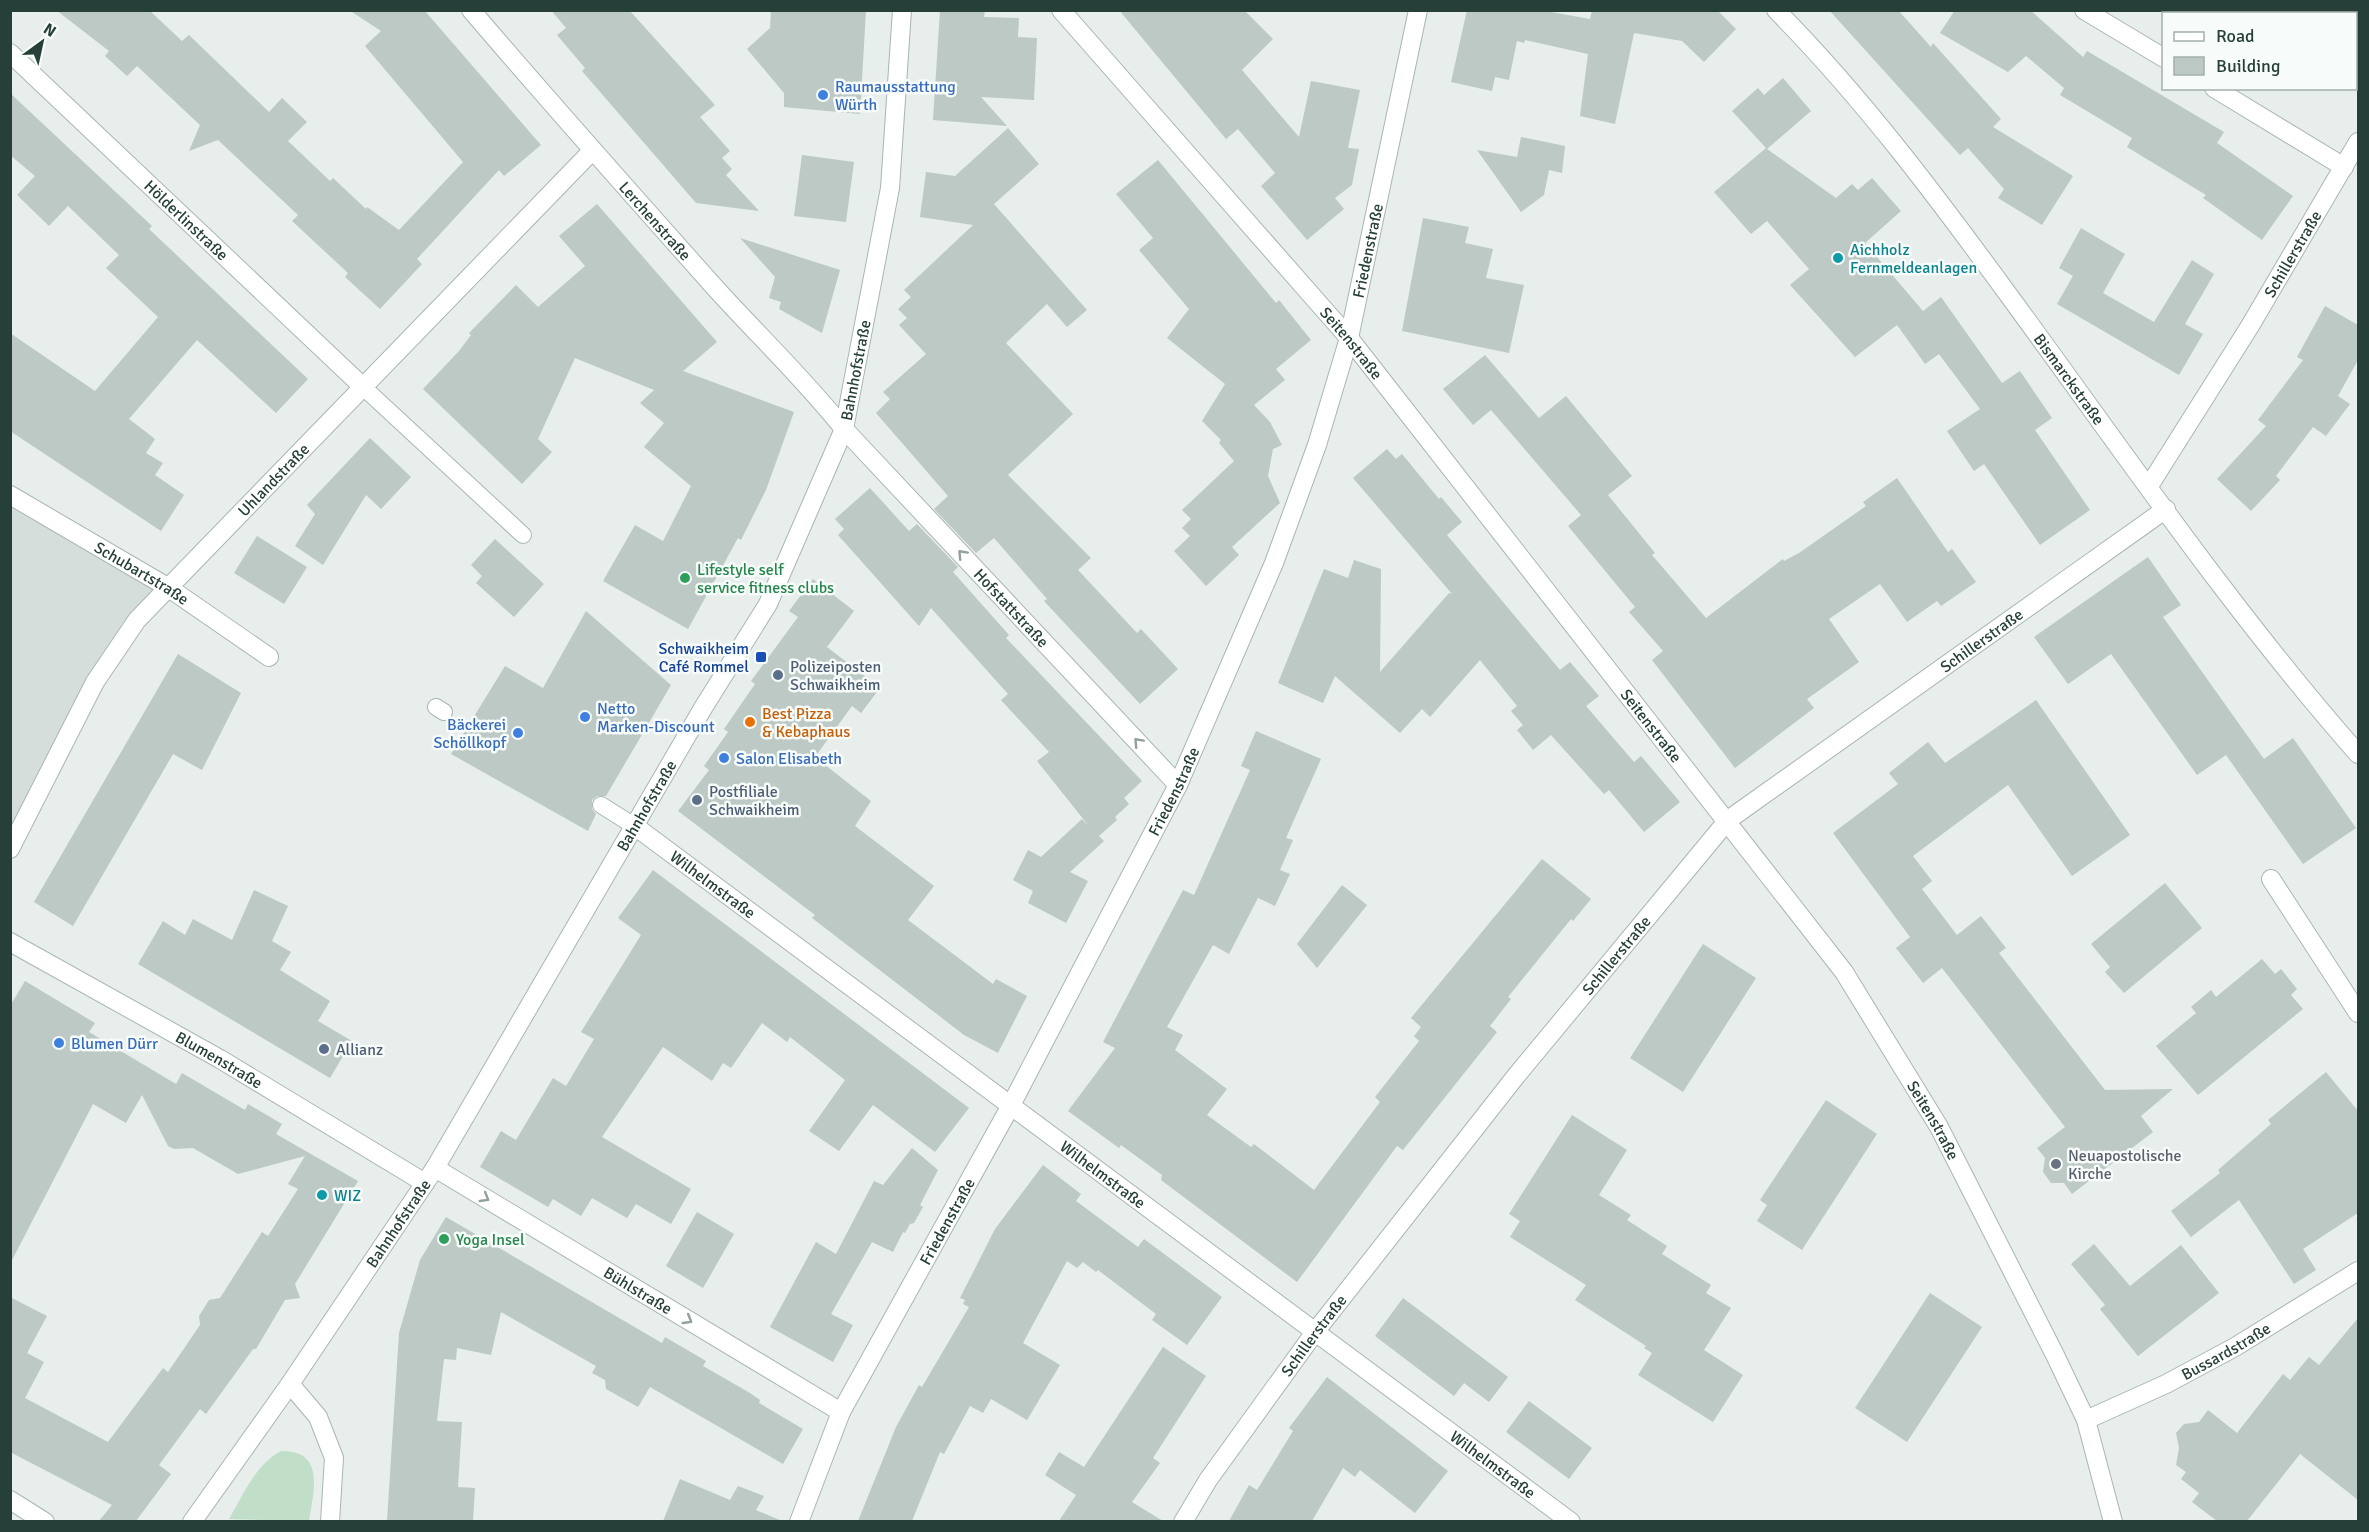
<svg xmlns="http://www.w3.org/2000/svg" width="2369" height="1532" viewBox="0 0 2369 1532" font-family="Signika,sans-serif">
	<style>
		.built { fill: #d5deda }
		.green { fill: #c1dec9 }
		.building { fill: #bcc9c4 }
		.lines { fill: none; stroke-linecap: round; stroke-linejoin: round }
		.service-casing { stroke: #a9b6b2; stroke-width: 18 }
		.minor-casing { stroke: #a9b6b2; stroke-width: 20 }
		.tertiary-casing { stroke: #a9b6b2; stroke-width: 20 }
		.service { stroke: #fff; stroke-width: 16 }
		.minor { stroke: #fff; stroke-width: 18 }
		.tertiary { stroke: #fff; stroke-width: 18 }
		.oneway { stroke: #92a09c }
		.shop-dot { fill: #3f7fe0; stroke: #f7fbf9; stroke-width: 2 }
		.culture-dot { fill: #0f9aa8; stroke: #f7fbf9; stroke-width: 2 }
		.leisure-dot { fill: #2e9e5b; stroke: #f7fbf9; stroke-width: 2 }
		.transit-dot { fill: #1a4fb4; stroke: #f7fbf9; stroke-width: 2 }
		.service-dot { fill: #5c6f8a; stroke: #f7fbf9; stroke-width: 2 }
		.food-dot { fill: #e8710a; stroke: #f7fbf9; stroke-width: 2 }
		.worship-dot { fill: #6b7280; stroke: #f7fbf9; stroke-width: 2 }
		.labels { text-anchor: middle; stroke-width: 5; stroke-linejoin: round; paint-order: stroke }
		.shop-label { font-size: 16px; fill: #366cbe; stroke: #f7fbf9; text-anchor: start }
		.street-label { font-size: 16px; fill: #264039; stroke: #f7fbf9 }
		.culture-label { font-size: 16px; fill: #0d838f; stroke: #f7fbf9; text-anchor: start }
		.leisure-label { font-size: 16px; fill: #27864d; stroke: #f7fbf9; text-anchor: start }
		.transit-label { font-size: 16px; fill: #164399; stroke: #f7fbf9; text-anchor: end }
		.service-label { font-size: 16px; fill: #4e5e75; stroke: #f7fbf9; text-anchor: start }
		.food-label { font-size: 16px; fill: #c56008; stroke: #f7fbf9; text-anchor: start }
		.worship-label { font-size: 16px; fill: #5b616d; stroke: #f7fbf9; text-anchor: start }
	</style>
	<rect width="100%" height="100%" fill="#e7eeeb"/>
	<polygon class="built" points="11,495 169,588 137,620 11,849"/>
	<path class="green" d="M 281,1451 C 325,1450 314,1490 309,1521 L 229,1519 C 244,1494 255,1465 281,1451 Z"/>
	<g class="building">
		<polygon points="56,10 149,10 182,41 189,35 269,112 282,98 307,122 288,141 330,181 333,178 366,209 367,207 399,230 463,162 365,46 381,31 349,10 425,11 541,145 504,176 499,170 417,259 422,264 380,309 345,277 348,273 292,221 298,215 218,140 189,151 200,125 137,66 127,76 105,56 109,51"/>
		<polygon points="551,10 629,10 715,105 700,117 730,151 722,158 732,169 726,175 759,211 696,203 582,71 585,68 557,35 566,28"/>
		<polygon points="771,10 866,10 860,114 784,107 784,93 747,49 770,28"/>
		<polygon points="940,10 985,10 984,17 1019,18 1018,37 1037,38 1034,100 981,97 1007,126 933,120"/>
		<polygon points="1119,10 1244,10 1273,39 1242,70 1299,137 1311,81 1360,90 1348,148 1359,149 1352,185 1335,198 1344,209 1307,240 1261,186 1275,173 1238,129 1226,139"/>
		<polygon points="1467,10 1540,10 1590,19 1592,10 1717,10 1736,29 1704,62 1682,41 1634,33 1615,124 1580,116 1588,54 1525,40 1524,43 1517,41 1509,80 1495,77 1492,91 1451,82"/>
		<polygon points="1829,10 1898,10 1931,47 1933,43 2001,119 1993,127 2073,176 2042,225 1998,198 2004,189 1968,148 1960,155"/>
		<polygon points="1955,10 2030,10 2083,57 2087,51 2224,132 2217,143 2293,196 2262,240 2203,198 2206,195 2127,147 2132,138 2060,95 2064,88 2026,56 2008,72 1940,33"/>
		<polygon points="1783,78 1811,111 1767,149 1836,198 1852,184 1858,190 1872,178 1901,211 1865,243 1923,311 1941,297 2002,383 2020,371 2052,418 2035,430 2090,510 2040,545 1984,464 1974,471 1947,431 1980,409 1939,354 1925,364 1897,325 1855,357 1790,285 1809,269 1767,221 1751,234 1714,192 1766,148 1732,111 1758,88 1764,95"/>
		<polygon points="10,93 152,226 149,229 308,379 276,413 197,340 129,419 155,439 146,453 163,463 155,475 184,495 161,531 10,431 10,333 95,391 158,317 106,268 119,255 68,206 49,226 17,195 35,176 10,155"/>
		<polygon points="1008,128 1039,164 994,204 1087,310 1067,327 1047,304 1006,343 1073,414 1008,475 1091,558 1078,570 1137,633 1141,629 1178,669 1140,704 1044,601 1047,599 994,538 976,553 934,509 948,496 876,413 890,399 883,392 926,354 899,325 907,318 898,309 911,297 904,290 973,225 920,217 926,172 955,176"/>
		<polygon points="1521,137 1565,146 1562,173 1549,170 1544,195 1521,212 1477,150 1517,157"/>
		<polygon points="802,155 854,162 846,222 794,216"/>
		<polygon points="1158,160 1276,303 1279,300 1311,340 1276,369 1285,380 1254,405 1270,422 1282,445 1273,449 1268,476 1280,503 1232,547 1239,555 1206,586 1174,551 1190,536 1182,528 1191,519 1182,510 1234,461 1219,443 1221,440 1202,421 1225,384 1167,338 1189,309 1139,250 1153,238 1116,194"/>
		<polygon points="597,204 717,342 683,371 794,412 766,490 741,540 738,538 688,629 603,581 635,525 663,541 691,486 644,447 664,423 640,403 654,390 575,358 538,439 552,452 522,484 423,389 459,351 471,335 469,333 516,285 538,307 585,266 559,236"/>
		<polygon points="1423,218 1469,227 1465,243 1493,249 1486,278 1524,285 1509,353 1402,331"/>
		<polygon points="2081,228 2125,254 2103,293 2154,322 2192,260 2214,274 2185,324 2203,334 2179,375 2057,304 2073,276 2059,268"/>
		<polygon points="740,238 840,270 822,333 779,309 781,302 769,298 775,277"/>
		<polygon points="2325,306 2358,325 2358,360 2338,396 2350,404 2326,436 2313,427 2276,476 2280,480 2251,511 2217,479 2266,426 2258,420 2303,360 2297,357"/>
		<polygon points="1485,355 1539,418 1566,396 1632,476 1608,495 1655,553 1652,555 1706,618 1783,559 1784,561 1799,553 1866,506 1863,502 1897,478 1948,552 1952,549 1976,582 1941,606 1937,601 1907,622 1880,584 1829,619 1859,662 1807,699 1814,708 1735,768 1652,660 1663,651 1629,612 1635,607 1568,526 1581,515 1491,410 1473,425 1443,389"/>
		<polygon points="370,438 411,477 381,509 366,495 323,565 295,546 315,514 307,505"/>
		<polygon points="1387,449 1396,459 1402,454 1439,499 1441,497 1462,522 1447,535 1560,670 1570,662 1599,696 1586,706 1634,762 1641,756 1680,802 1644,832 1609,790 1604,794 1551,735 1533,750 1517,730 1523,725 1511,711 1517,706 1480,660 1430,717 1422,709 1400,733 1335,676 1323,703 1278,683 1324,569 1348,578 1354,560 1381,569 1380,672 1449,593 1452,594 1353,478"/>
		<polygon points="870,488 909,531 917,524 958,567 953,572 1009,635 1006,638 1142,781 1124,798 1129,804 1115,817 1117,820 1099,836 1104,841 1070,872 1088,881 1066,923 1028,903 1033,891 1013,880 1028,850 1041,857 1082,819 1088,825 1037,761 1049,752 1001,700 1008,694 931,608 919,626 838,535 844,529 835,519"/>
		<polygon points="257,536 307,567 284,604 234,573"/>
		<polygon points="495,539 544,584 514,617 476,583 482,576 471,565"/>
		<polygon points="2148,557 2181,605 2163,617 2264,759 2293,738 2356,828 2303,864 2226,755 2197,775 2111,654 2068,684 2034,637"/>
		<polygon points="813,579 854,611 827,647 880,688 861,713 852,706 815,757 871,801 855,826 934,886 908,920 993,984 996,979 1027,996 998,1053 964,1035 812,918 815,915 678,811 709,770 704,766 728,732 724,729 755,684 751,681 798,617 789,611"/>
		<polygon points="586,611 671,685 606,796 597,796 592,800 592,809 596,814 588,831 451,754 505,666 543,688"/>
		<polygon points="178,654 241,693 202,770 173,754 73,926 34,902"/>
		<polygon points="2036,700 2130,835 2072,876 2008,785 1913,856 1932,881 1922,889 1957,935 1981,916 2006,948 1999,953 2105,1090 2173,1089 2141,1116 2153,1132 2072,1194 2064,1183 2051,1183 2043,1172 2045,1158 2037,1148 2065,1127 1942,968 1923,983 1896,948 1910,937 1833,833 1898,784 1889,773 1928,742 1945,763"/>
		<polygon points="1256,731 1321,759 1286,838 1293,840 1280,870 1290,874 1275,906 1258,898 1229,954 1213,945 1167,1027 1183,1035 1175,1050 1227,1089 1207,1115 1251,1147 1254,1144 1314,1190 1380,1102 1375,1097 1419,1041 1414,1036 1421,1027 1411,1018 1542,859 1591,899 1573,921 1571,919 1508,997 1511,999 1490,1026 1497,1032 1403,1150 1397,1146 1297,1282 1161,1180 1162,1175 1121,1145 1119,1148 1068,1111 1115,1048 1103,1042 1183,890 1194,895 1250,770 1241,766"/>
		<polygon points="653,870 969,1108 935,1152 873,1105 839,1151 809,1131 845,1080 790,1037 787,1042 762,1023 731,1068 723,1063 712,1081 663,1047 602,1137 691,1189 671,1224 636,1204 627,1218 592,1198 581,1216 553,1199 548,1207 480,1167 501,1131 516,1140 553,1078 566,1086 594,1039 581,1032 641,935 618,918"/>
		<polygon points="2165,883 2202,928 2124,993 2105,972 2110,967 2091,944"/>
		<polygon points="1342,885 1367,905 1317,968 1297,944"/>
		<polygon points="254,890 288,906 272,941 291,952 280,970 330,1001 318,1021 352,1041 330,1078 138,964 163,921 185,935 193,919 232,940"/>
		<polygon points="1703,944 1756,978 1683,1092 1630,1058"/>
		<polygon points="2262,959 2275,974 2281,969 2297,989 2291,995 2303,1009 2198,1095 2156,1046 2196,1013 2191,1007 2211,990 2216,997"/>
		<polygon points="25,981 95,1023 89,1032 176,1084 182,1073 245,1110 248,1104 282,1124 276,1134 358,1181 295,1284 300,1298 285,1300 256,1349 253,1349 206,1414 200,1409 159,1465 171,1474 136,1521 99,1521 112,1505 10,1452 10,1297 47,1316 27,1353 44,1362 25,1398 108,1442 163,1368 168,1372 200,1325 199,1316 209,1300 220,1298 262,1232 268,1236 298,1189 288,1184 305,1156 238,1174 193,1148 174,1149 168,1146 142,1095 126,1123 93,1104 10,1264 10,1006"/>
		<polygon points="2326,1072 2358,1111 2358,1213 2303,1249 2316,1270 2294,1284 2239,1200 2191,1237 2171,1211 2220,1173 2218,1170 2271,1124 2268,1120"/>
		<polygon points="1826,1100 1877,1134 1802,1250 1757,1221 1767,1205 1760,1200"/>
		<polygon points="1572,1115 1627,1150 1599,1195 1631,1215 1627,1220 1667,1246 1662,1254 1711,1285 1706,1293 1731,1308 1704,1350 1743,1375 1713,1422 1638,1375 1652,1353 1644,1348 1646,1346 1575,1300 1586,1285 1510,1237 1520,1221 1509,1214"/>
		<polygon points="912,1148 938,1170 920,1205 923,1207 914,1223 910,1224 905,1233 903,1232 893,1252 872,1242 831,1314 853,1325 833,1362 770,1327 816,1242 836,1254 874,1181 883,1185"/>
		<polygon points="1043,1165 1081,1194 1076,1201 1138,1247 1144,1239 1222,1297 1187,1345 1152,1320 1156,1314 1098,1270 1096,1272 1083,1262 1077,1268 1067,1261 1023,1343 1060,1365 1027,1420 991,1399 983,1413 970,1406 944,1454 940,1452 912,1521 858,1521 896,1427 919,1385 922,1387 969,1307 963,1304 965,1300 960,1298 995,1229"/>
		<polygon points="697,1212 734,1234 703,1288 666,1266"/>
		<polygon points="446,1217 662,1343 665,1337 706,1361 703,1366 750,1393 760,1400 759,1403 803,1429 783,1464 650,1387 638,1407 606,1389 605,1380 592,1373 596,1366 501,1312 491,1355 457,1348 456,1360 444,1359 437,1421 462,1422 458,1487 475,1488 473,1521 387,1521 399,1333 420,1260"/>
		<polygon points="2094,1244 2130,1286 2181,1245 2219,1293 2138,1356 2100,1309 2105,1305 2071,1264"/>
		<polygon points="1930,1293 1982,1327 1907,1442 1855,1408"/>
		<polygon points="1403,1298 1508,1377 1489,1402 1464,1383 1454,1396 1375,1336"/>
		<polygon points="2358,1318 2358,1500 2300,1454 2247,1521 2217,1521 2192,1502 2199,1493 2181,1479 2186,1472 2176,1465 2179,1448 2176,1433 2184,1424 2199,1422 2208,1410 2237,1433 2283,1374 2290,1380 2309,1357 2319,1365"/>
		<polygon points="1163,1347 1206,1376 1153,1458 1160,1463 1132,1502 1163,1521 1059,1521 1076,1495 1045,1475 1059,1452 1084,1467"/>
		<polygon points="1327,1377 1448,1471 1415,1513 1360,1470 1355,1477 1343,1468 1312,1521 1229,1521 1249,1485 1257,1490 1293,1431 1289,1428"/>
		<polygon points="1529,1401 1592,1448 1569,1479 1506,1432"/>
		<polygon points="680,1479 730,1500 738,1486 764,1496 756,1510 782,1521 663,1521"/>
	</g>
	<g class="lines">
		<g class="service-casing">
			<g id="service">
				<polyline points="362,386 523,535"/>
				<polyline points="436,707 444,712"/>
				<polyline points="601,805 636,827"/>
			</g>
		</g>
		<g class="minor-casing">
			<g id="minor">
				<path id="s1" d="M 471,10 C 552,105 635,198 718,291 C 760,337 805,380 844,429 L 1178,785"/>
				<path id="s2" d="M 1061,10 L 1349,338 L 1844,972 L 1939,1127 L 2055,1355 L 2086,1420 L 2113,1522"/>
				<polyline points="2084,10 2164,58"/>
				<path id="s3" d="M 10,53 L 362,386"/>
				<polyline points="2214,88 2344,167"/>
				<path id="s4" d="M 2149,486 L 2250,326 L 2358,142"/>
				<path id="s5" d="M 10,495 L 169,588 L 269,657"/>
				<path id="s6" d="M 636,827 L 1571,1522"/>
				<path id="s7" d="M 10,849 L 95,682 L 137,620 L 592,151"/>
				<polyline points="2271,879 2358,1013"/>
				<path id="s8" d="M 10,942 L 220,1059 L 425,1183"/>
				<path id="s9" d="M 435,1168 L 841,1412"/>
				<polyline points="290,1384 318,1417 334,1458 330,1522"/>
				<path id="s10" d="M 2086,1420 L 2166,1384 L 2235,1347 L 2358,1271"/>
				<polyline points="10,1500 45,1522"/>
				<path id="s11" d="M 192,1522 L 290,1384 L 435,1168 L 703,708 L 768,604 L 844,429 L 890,188 L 902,10"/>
				<path id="s12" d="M 799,1522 L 841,1412 L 1010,1107 L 1178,785 L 1274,563 L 1317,445 L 1349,338 L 1418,10"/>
				<path id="s13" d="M 1183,1522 L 1208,1480 L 1315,1332 L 1516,1076 L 1728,820 L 2166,509"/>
			</g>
		</g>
		<g class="tertiary-casing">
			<g id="tertiary">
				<path id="s14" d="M 1776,10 C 1863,98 1937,197 2010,297 C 2123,451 2232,611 2358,754"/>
			</g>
		</g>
		<use href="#service" class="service"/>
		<use href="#minor" class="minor"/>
		<use href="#tertiary" class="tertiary"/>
	</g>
	<defs><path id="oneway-chevron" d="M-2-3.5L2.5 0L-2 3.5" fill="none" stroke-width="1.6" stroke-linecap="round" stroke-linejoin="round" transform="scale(1.5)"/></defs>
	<g class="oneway">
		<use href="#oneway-chevron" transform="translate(962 554) rotate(-133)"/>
		<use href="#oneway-chevron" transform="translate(1138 742) rotate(-133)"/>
		<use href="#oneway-chevron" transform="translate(485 1198) rotate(31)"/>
		<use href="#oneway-chevron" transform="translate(688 1320) rotate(31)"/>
	</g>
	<g class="shop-dot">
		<circle cx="823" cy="95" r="6"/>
		<circle cx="585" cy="717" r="6"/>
		<circle cx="518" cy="733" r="6"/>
		<circle cx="724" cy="758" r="6"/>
		<circle cx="59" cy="1043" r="6"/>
	</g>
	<g class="culture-dot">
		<circle cx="1838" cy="258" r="6"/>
		<circle cx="322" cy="1195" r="6"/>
	</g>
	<g class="leisure-dot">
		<circle cx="685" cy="578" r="6"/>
		<circle cx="444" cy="1239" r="6"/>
	</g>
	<rect class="transit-dot" x="755" y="651" width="12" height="12" rx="3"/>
	<g class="service-dot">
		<circle cx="778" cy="675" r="6"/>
		<circle cx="697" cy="800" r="6"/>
		<circle cx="324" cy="1049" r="6"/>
	</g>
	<circle class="food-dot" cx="750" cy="722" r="6"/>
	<circle class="worship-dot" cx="2056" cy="1164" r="6"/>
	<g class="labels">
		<g class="shop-label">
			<text x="835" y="92">Raumausstattung<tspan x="835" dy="18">Würth</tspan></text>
			<text x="597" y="714">Netto<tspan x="597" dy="18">Marken-Discount</tspan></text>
			<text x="506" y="730" text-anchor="end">Bäckerei<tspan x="506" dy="18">Schöllkopf</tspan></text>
			<text x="736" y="764">Salon Elisabeth</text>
			<text x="71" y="1049">Blumen Dürr</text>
		</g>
		<g class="street-label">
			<text dy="6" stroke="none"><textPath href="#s3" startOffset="243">Hölderlinstraße</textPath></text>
			<text dy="6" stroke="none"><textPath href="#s1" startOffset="280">Lerchenstraße</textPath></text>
			<text dy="6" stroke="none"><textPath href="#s12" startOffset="1398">Friedenstraße</textPath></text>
			<text dy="6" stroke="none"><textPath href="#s4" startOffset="273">Schillerstraße</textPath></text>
			<text dy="6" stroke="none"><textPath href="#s2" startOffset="442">Seitenstraße</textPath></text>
			<text dy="6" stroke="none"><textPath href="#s11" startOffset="1335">Bahnhofstraße</textPath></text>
			<text dy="6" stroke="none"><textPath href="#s14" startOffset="472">Bismarckstraße</textPath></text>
			<text dy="6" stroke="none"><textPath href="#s7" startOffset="458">Uhlandstraße</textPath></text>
			<text dy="6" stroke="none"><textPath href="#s5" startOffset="153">Schubartstraße</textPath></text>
			<text dy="6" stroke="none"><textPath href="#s1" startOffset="806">Hofstattstraße</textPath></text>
			<text dy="6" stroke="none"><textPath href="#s13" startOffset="1200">Schillerstraße</textPath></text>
			<text dy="6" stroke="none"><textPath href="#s2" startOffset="928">Seitenstraße</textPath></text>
			<text dy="6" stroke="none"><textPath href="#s12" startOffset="822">Friedenstraße</textPath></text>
			<text dy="6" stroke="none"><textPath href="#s11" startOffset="849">Bahnhofstraße</textPath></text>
			<text dy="6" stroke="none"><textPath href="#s6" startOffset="96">Wilhelmstraße</textPath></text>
			<text dy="6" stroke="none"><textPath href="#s13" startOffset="714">Schillerstraße</textPath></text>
			<text dy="6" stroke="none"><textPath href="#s8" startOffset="240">Blumenstraße</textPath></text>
			<text dy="6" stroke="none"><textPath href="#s2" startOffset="1414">Seitenstraße</textPath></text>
			<text dy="6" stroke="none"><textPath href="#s6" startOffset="582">Wilhelmstraße</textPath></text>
			<text dy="6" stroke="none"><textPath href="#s12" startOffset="336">Friedenstraße</textPath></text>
			<text dy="6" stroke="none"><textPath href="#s11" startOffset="363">Bahnhofstraße</textPath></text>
			<text dy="6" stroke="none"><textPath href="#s9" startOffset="237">Bühlstraße</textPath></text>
			<text dy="6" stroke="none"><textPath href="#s13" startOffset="228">Schillerstraße</textPath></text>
			<text dy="6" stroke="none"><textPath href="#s10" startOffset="156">Bussardstraße</textPath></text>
			<text dy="6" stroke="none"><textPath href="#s6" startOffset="1068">Wilhelmstraße</textPath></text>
		</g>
		<g class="culture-label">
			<text x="1850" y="255">Aichholz<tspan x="1850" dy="18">Fernmeldeanlagen</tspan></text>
			<text x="334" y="1201">WIZ</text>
		</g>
		<g class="leisure-label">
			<text x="697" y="575">Lifestyle self<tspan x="697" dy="18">service fitness clubs</tspan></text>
			<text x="456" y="1245">Yoga Insel</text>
		</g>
		<g class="transit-label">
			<text x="749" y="654">Schwaikheim<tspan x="749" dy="18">Café Rommel</tspan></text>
		</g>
		<g class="service-label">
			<text x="790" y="672">Polizeiposten<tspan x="790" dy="18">Schwaikheim</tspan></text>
			<text x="709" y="797">Postfiliale<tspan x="709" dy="18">Schwaikheim</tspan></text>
			<text x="336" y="1055">Allianz</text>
		</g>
		<g class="food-label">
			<text x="762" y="719">Best Pizza<tspan x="762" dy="18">&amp; Kebaphaus</tspan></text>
		</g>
		<g class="worship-label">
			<text x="2068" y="1161">Neuapostolische<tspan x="2068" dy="18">Kirche</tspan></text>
		</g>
	</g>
	<rect width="2369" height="1532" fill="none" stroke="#264039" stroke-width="24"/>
	<rect x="2162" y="12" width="195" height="78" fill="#f7fbf9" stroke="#a3b0ac" stroke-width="1.5"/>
	<rect x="2174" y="32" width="30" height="9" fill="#ffffff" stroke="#a3b0ac" stroke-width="1.5"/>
	<text x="2216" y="42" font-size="18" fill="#264039">Road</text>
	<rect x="2174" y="57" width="30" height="18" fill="#bcc9c4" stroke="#a3b0ac" stroke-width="1.5"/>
	<text x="2216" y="72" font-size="18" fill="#264039">Building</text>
	<g transform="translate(42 42) rotate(33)" stroke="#f7fbf9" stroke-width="4.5" paint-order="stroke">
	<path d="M0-4.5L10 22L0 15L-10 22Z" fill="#264039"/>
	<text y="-9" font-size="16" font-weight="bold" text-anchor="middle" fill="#264039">N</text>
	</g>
</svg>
